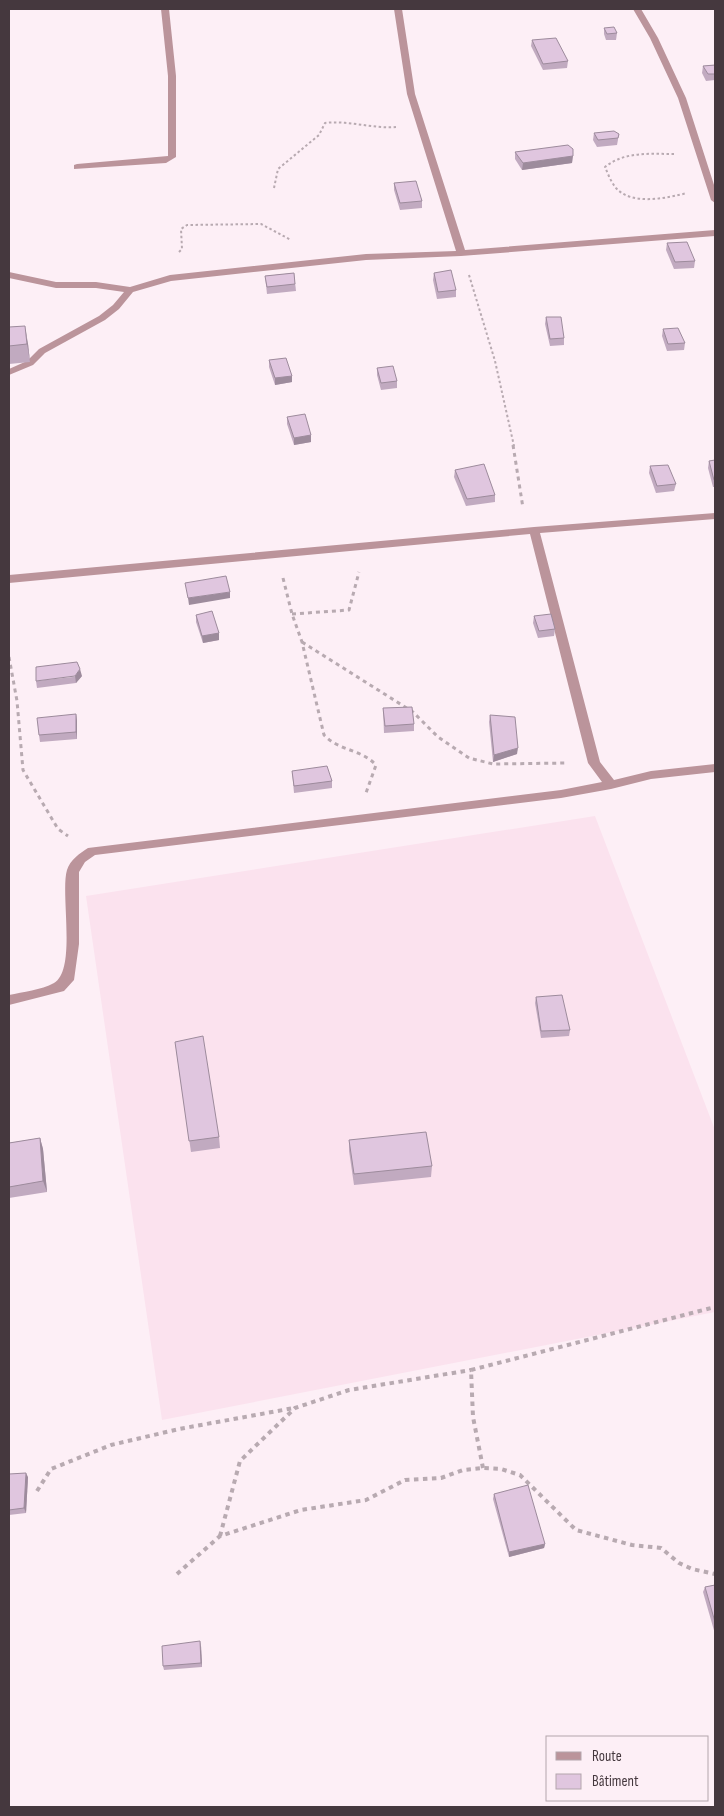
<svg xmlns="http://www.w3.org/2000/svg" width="724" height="1816" viewBox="0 0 724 1816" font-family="'Sofia Sans Condensed',sans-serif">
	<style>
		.built { fill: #fbe2ee }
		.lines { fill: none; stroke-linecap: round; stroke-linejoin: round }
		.path-far2 { stroke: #b8aab1; stroke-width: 2; stroke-dasharray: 2.5 2.5; stroke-linecap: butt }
		.path-far1 { stroke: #b8aab1; stroke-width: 3; stroke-dasharray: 4 4; stroke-linecap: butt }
		.path { stroke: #b8aab1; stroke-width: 4; stroke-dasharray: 4.5 4.5; stroke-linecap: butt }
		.minor { fill: #bb949b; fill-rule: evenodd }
		.wall { fill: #c1aac0 }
		.shaded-wall { fill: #9d8b9c }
		.building { fill: #e0c6df; stroke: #9d8b9c }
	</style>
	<rect width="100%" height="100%" fill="#fdeff6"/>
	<polygon class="built" points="595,816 715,1130 715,1312 162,1420 86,896"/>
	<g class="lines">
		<g class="path-far2">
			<path d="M 674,154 C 650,154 625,151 605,167 C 608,174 611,182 616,188 C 632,206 667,198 687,193"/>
			<path d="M 274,188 L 278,169 L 319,135 L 325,123 C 349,120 372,129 396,127"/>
			<polyline points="179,252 182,249 181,229 187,225 261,224 291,240"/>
			<polyline points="469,275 495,361 514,446"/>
		</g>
		<g class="path-far1">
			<polyline points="513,445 523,508"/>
			<path d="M 283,578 L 292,614 L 302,642 L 324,735 C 339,751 361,749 376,765 L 366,793"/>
			<polyline points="292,614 349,610 359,572"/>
			<polyline points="302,642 413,712 438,737 469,758 493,764 568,763"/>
			<polyline points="9,657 17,701 23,770 58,829 68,836"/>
		</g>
		<g class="path">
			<polyline points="483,1468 473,1417 471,1370 715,1307"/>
			<polyline points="37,1491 51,1469 111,1445 179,1429 294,1408"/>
			<polyline points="220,1536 240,1461 295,1408 349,1390 471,1370"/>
			<polyline points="177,1574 220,1536 301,1510 366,1500 405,1480 441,1478 463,1470 483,1468 501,1469 520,1475 576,1530 632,1545 661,1548 679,1563 692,1569 715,1574"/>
		</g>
		<g class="minor">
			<polygon points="161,9 169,9 176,76 176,157 166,163 74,169 74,165 77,164 168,156 168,76"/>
			<polygon points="394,9 402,9 415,94 465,250 715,230 715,236 461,256 366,260 171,281 133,292 119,309 105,320 45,353 33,365 9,375 9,369 27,361 39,349 99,316 113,305 124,292 96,288 56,288 9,278 9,272 56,282 96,282 130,287 170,275 366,254 456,251 407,94"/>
			<polygon points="633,9 641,9 658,38 686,98 715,188 715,203 711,200 678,98 650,38"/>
			<path d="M 715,513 L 715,519 L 540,533 L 600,762 L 614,780 L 651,771 L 715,764 L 715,772 L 651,779 L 611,789 L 561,798 L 95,855 L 85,862 L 79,872 L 79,944 L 74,980 L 64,991 L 9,1005 L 9,995 C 23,992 41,990 54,983 C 77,970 60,893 67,870 C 70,860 80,853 88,848 L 561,790 L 602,782 L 588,763 L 530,534 L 9,583 L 9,575 L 534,527 Z"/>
		</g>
	</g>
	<g class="wall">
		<polygon points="604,28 617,33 616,40 606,40 604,34"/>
		<polygon points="532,40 568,61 567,68 543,70 531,46"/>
		<polygon points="715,65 715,80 706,81 702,73 703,66"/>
		<polygon points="594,133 619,134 617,145 597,147 593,140"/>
		<polygon points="573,149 572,163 522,170 515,159 515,152"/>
		<polygon points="394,183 422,201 422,208 400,210 394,190"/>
		<polygon points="667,243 695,261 694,268 674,269 666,250"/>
		<polygon points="294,273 296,291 267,294 265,276"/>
		<polygon points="434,273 456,290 456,297 437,299 433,280"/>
		<polygon points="546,317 564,338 564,345 550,346 545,324"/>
		<polygon points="9,327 28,344 30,362 9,364"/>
		<polygon points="663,329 685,343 684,350 667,351 662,336"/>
		<polygon points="269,360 292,376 292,382 275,385 269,367"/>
		<polygon points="377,368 397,381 397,388 381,390 377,375"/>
		<polygon points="287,417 311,435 311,442 294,445 287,424"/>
		<polygon points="715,460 715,487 713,487 708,468 709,461"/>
		<polygon points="650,466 676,484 674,491 656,493 649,473"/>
		<polygon points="455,470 495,495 495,502 466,506 454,477"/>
		<polygon points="196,615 219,633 219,640 203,643 196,622"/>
		<polygon points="534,616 555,629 554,636 538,638 533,623"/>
		<polygon points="82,676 76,683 37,688 36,681"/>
		<polygon points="383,708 414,724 414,731 384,733"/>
		<polygon points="76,714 77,721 77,739 40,742 39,735"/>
		<polygon points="490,715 517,754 493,762 489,722"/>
		<polygon points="292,771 332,781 332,788 294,793"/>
		<polygon points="536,997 570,1030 569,1036 541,1038 535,1003"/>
		<polygon points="175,1042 219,1137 220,1148 191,1152"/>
		<polygon points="40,1138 43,1149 47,1192 9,1198 9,1143"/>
		<polygon points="349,1140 432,1166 431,1177 354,1185 349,1151"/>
		<polygon points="9,1474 28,1477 26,1513 9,1515"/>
		<polygon points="494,1494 545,1544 544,1548 509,1557 493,1499"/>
		<polygon points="715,1585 715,1634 703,1592 705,1587"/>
		<polygon points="201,1646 202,1667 164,1670 163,1666"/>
	</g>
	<g class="shaded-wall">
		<polygon points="573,156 572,163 522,170 523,163"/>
		<polygon points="25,326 28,344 30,362 27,344"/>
		<polygon points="292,376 292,382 275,385 275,378"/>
		<polygon points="311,435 311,442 294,445 294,438"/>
		<polygon points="230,592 230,598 189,605 188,598"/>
		<polygon points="219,633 219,640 203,643 202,636"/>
		<polygon points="80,669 82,676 76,683 75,676"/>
		<polygon points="76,714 77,721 77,739 76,732"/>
		<polygon points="518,748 517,754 493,762 494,755"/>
		<polygon points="40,1138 43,1149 47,1192 43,1181"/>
		<polygon points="26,1473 28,1477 26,1513 24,1508"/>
		<polygon points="545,1544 544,1548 509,1557 509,1552"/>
		<polygon points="200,1641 201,1646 202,1667 201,1663"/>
	</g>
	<g class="building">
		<polygon points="614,27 617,33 607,34 604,28"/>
		<polygon points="556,38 568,61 543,64 532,40"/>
		<polygon points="715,65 715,74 708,74 703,66"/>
		<polygon points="614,131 619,134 618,138 598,140 594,133"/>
		<polygon points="568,145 573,149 573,156 523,163 515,152"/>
		<polygon points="416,181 422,201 400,203 394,183"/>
		<polygon points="687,242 695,261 675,262 667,243"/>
		<polygon points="451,270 456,290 438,292 434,273"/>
		<polygon points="294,273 295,284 267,287 265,276"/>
		<polygon points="546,317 561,317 564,338 550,339"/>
		<polygon points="25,326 27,344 9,346 9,327"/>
		<polygon points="678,328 685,343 668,344 663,329"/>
		<polygon points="286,358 292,376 275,378 269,360"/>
		<polygon points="393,366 397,381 381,383 377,368"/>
		<polygon points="305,414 311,435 294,438 287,417"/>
		<polygon points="715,460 715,480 714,480 709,461"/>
		<polygon points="484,464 495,495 467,499 455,470"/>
		<polygon points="668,465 676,484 657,486 650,466"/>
		<polygon points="226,576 230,592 188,598 185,583"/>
		<polygon points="212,611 219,633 202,636 196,615"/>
		<polygon points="551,614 555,629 539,631 534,616"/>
		<polygon points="77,662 80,669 75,676 36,681 36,667"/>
		<polygon points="412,707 414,724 385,726 383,708"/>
		<polygon points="76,714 76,732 39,735 37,718"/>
		<polygon points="490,715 515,717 518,748 494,755"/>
		<polygon points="327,766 332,781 294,786 292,771"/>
		<polygon points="562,995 570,1030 541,1031 536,997"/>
		<polygon points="203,1036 219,1137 189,1141 175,1042"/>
		<polygon points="426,1132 432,1166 354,1174 349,1140"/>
		<polygon points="40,1138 43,1181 9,1187 9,1143"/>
		<polygon points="26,1473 24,1508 9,1510 9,1474"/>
		<polygon points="528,1485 545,1544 509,1552 494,1494"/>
		<polygon points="715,1585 715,1622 705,1587"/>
		<polygon points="200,1641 201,1663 163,1666 162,1646"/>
	</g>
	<rect width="724" height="1816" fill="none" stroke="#45383e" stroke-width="20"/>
	<rect x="546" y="1736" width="162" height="65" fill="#fdeff6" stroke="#b3a6ac"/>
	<rect x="556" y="1752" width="25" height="8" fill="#bb949b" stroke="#b3a6ac"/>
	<text x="592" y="1761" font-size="15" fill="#45383e">Route</text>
	<rect x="556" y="1774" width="25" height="15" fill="#e0c6df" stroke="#b3a6ac"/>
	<text x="592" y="1786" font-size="15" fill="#45383e">Bâtiment</text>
</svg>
